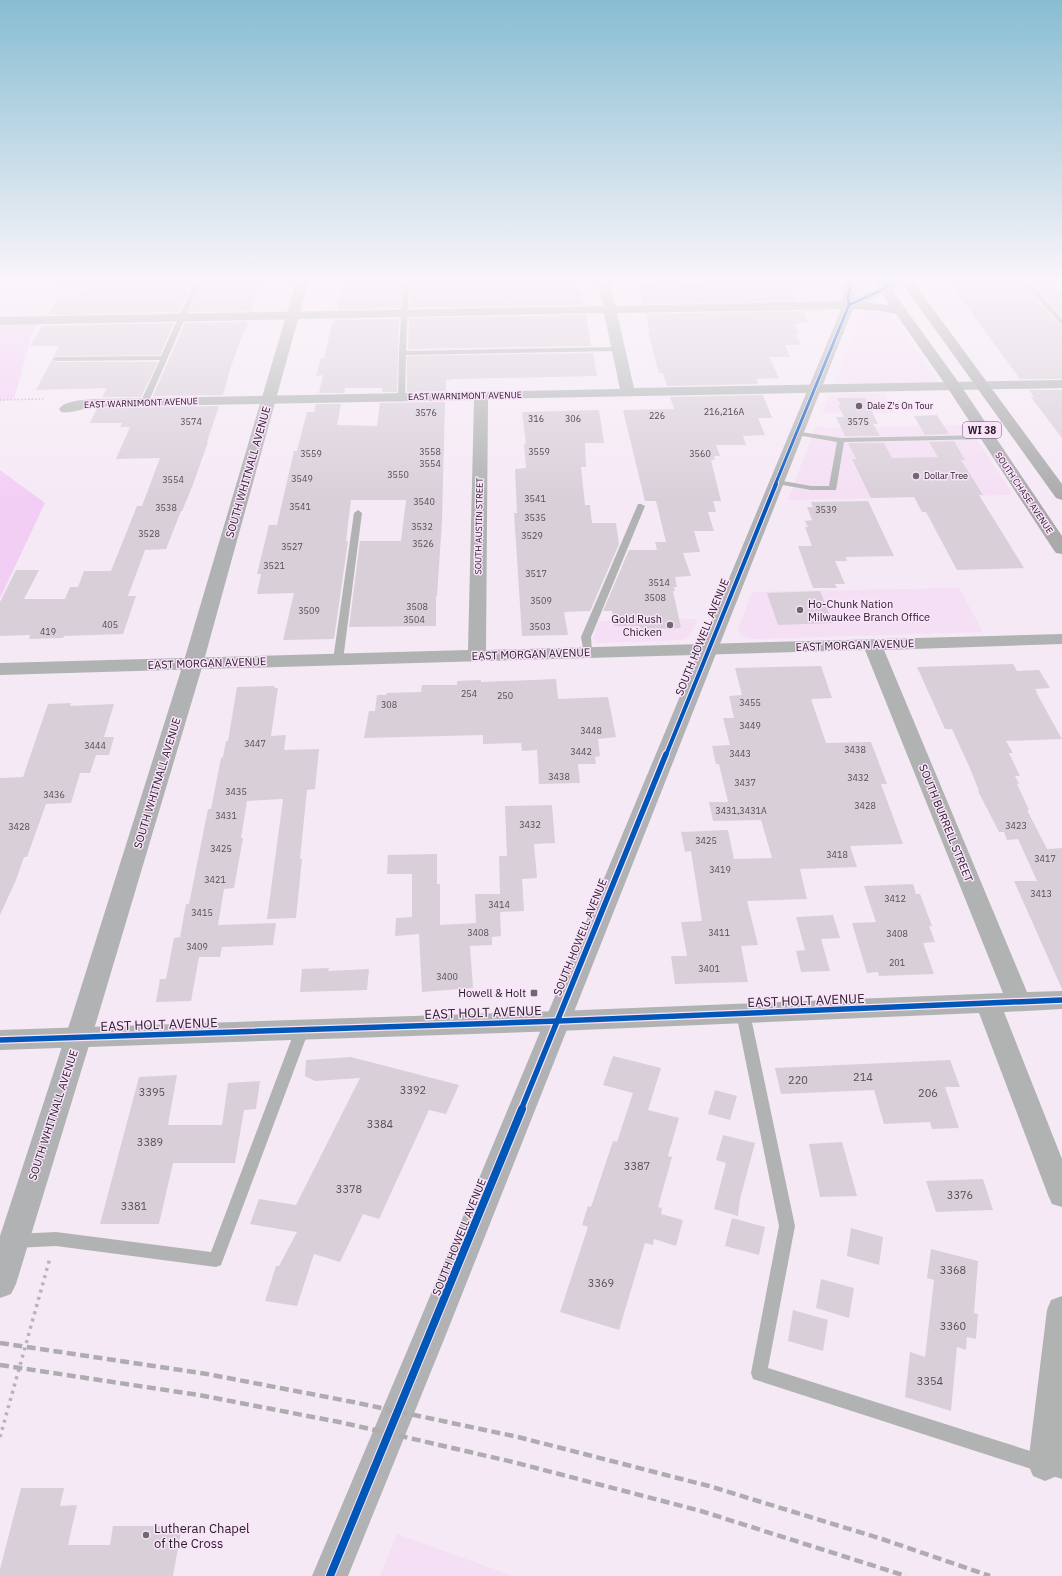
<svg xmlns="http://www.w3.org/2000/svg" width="1062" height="1576" viewBox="0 0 1062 1576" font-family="'IBM Plex Sans',sans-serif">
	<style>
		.built { fill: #f4dff4 }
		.green { fill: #f3cef4 }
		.building { fill: #d9cfd9 }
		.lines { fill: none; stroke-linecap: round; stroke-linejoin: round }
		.path-far1 { stroke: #b6b4b7; stroke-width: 1.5; stroke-dasharray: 1.5 2; stroke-linecap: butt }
		.path { stroke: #b6b4b7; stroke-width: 3.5; stroke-dasharray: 3 4.5; stroke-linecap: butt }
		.lane { fill: #b0b3b2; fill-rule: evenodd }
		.street { fill: #b0b3b2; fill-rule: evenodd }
		.secondary { fill: #b1b2b3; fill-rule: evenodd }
		.primary { fill: #aaaaab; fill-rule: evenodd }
		.rail { stroke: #aeacaf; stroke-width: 4.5; stroke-dasharray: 9 4.5; stroke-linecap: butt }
		.cycleway-far3-casing { stroke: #fbe3fb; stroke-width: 4.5 }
		.cycleway-far2-casing { stroke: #fbe3fb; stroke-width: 6 }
		.cycleway-far1-casing { stroke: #fbe3fb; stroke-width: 8 }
		.cycleway-casing { stroke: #fbe3fb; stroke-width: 10 }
		.cycleway-far3 { stroke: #0057b8; stroke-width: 3 }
		.cycleway-far2 { stroke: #0057b8; stroke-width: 4 }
		.cycleway-far1 { stroke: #0057b8; stroke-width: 5.5 }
		.cycleway { stroke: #0057b8; stroke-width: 8 }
		.poi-dot { fill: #706771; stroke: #fbe3fb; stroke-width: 1.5 }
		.labels { text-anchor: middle; stroke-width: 3; stroke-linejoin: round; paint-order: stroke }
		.far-street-label { font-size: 9px; fill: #29212a; stroke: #fbe3fb }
		.far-poi-label { font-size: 9px; fill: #29212a; stroke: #fbe3fb; text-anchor: start }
		.number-label { font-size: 9px; fill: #554c56 }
		.shield { fill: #fbe3fb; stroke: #685b69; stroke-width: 1 }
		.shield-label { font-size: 10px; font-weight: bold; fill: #29212a }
		.street-label { font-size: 11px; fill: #29212a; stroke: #fbe3fb }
		.poi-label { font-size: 11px; fill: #29212a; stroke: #fbe3fb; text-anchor: end }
		.near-number-label { font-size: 11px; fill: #554c56 }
		.near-street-label { font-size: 13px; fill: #29212a; stroke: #fbe3fb }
		.near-poi-label { font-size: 13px; fill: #29212a; stroke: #fbe3fb; text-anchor: start }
	</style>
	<rect width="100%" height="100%" fill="#f5e9f5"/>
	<g class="built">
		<polygon points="840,284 834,300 831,302 766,304 758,286"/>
		<polygon points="868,310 888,312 890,314 938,381 934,383 843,384 837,382 836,380 862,312"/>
		<polygon points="841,393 883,393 895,413 822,413 829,396"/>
		<polygon points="967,425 1012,493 1007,495 788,500 816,426 825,428"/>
		<polygon points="959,588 983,632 753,639 742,636 738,630 752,592"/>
		<polygon points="697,619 691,634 683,640 596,643 593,638 599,621"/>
		<polygon points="397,1534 513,1576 380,1576"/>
	</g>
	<g class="green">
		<polygon points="856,279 867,279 872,286 855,297 852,297"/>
		<polygon points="37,324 32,334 14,399 0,400 0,325"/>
		<polygon points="0,470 45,503 0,598"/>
	</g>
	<g class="building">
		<polygon points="208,279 262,279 251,311 189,312 202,282 207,282"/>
		<polygon points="344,279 402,279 400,308 337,309"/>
		<polygon points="410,279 575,279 577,290 581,290 584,305 409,308"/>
		<polygon points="656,279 683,279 684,283 759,282 758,280 787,280 797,301 643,304 637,285 658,285"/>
		<polygon points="987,279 1020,280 1059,325 1062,326 1062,379 1020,379 949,282 989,281"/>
		<polygon points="1030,280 1049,280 1062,294 1062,317"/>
		<polygon points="193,283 179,312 48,315 58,296 77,296 78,293 83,293 87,285"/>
		<polygon points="803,311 808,322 794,324 799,333 796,333 796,335 801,345 785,345 790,357 769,357 779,378 756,379 758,384 667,386 663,373 659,373 648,332 650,332 646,314"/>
		<polygon points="586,315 591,346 408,349 409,318"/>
		<polygon points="399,319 397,392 382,392 382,388 345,388 344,393 319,393 323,375 316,376 321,358 324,358 332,324 334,324 335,320"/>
		<polygon points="248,322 245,333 243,333 231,366 223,395 153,396 185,323"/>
		<polygon points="174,323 160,355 54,356 59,346 30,346 42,326"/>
		<polygon points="593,353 597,376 455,379 446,380 446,391 407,392 407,356"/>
		<polygon points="52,360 55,362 158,362 141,397 102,397 107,388 36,390"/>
		<polygon points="1029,390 1062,390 1062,438 1031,397 1034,397"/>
		<polygon points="763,395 772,418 758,418 765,435 743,436 746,445 716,445 720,456 714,456 715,460 711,460 721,501 713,501 716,512 708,512 714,531 694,531 700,552 683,553 691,576 675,577 677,587 674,587 675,591 673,591 681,628 641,629 640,626 614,626 612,611 603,611 629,550 657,550 655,542 666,542 656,501 645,501 623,410 674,409 670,397"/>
		<polygon points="837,398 865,398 878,424 873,424 880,436 845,436 836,417 844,417 838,405 841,405"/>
		<polygon points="445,402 442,521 437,596 436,596 436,626 349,627 360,541 401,541 406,500 351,500 346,541 348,541 334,639 283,640 294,593 257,594 261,574 257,574 269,525 277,525 294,451 297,451 307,412 314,412 316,404 341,404 337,425 377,426 380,403"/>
		<polygon points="219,406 207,442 208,442 192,487 182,511 181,511 166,549 145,550 128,596 136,596 123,634 64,636 63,638 29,639 30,635 0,636 0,602 16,570 39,570 24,599 65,599 70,587 78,587 84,571 111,571 137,506 142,506 160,458 116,459 130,427 120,427 122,423 90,423 97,408"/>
		<polygon points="599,410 604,443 585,443 586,467 581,467 585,505 590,505 592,523 616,523 619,544 590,611 564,612 568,635 522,636 514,513 517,513 515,469 526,468 524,444 526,444 522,412"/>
		<polygon points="937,415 949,434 925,435 914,416"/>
		<polygon points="954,441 965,460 961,460 983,495 979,495 1024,568 957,570 926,512 922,512 914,497 871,498 852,459 856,459 848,443 884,443 892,458 938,457 929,442"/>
		<polygon points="868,501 894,556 846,557 847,561 835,561 845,584 835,584 837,588 813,588 798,546 812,546 805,527 808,527 805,521 812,520 807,507 813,507 811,502"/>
		<polygon points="820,591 833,623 778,625 767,593"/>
		<polygon points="1013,664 1017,671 1039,670 1050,688 1035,689 1037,692 1036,692 1062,739 1006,741 1013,753 1009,753 1020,776 1015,776 1019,784 1017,784 1029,810 1027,810 1047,849 1062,848 1062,989 1014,881 1037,881 1018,839 1007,840 1004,832 999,832 978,791 979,791 969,766 952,729 945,729 917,667"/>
		<polygon points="821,666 832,698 811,699 826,743 871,742 887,784 881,784 903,844 850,846 857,867 800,869 807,899 747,901 758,945 741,946 748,982 675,984 671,956 687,956 681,922 702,921 691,851 685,852 681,832 728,830 734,859 772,858 761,820 713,821 709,802 728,802 719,764 716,764 712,746 730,745 723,718 734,718 729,696 742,695 735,668"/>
		<polygon points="556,679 558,699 608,697 616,737 598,739 600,756 595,757 596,764 578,764 580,783 539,784 537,750 522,751 521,743 483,744 483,735 364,738 369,711 375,711 377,695 386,695 387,693 421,692 422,685 457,685 457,681 481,680 481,682"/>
		<polygon points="275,686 274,688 278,688 271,736 286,735 284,750 319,749 315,789 307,790 300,859 302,859 296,918 267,919 283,799 247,801 241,838 243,838 234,888 224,889 218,925 276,923 273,945 222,947 220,957 199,957 191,1001 156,1002 160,979 166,979 174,938 180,937 186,904 189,904 208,809 211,809 221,758 223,757 226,741 228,741 237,687"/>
		<polygon points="71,703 70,706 114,704 104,737 114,737 109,755 96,755 90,773 80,773 71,803 46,804 27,857 24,857 16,880 0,915 0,778 23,777 48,704"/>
		<polygon points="552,805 555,843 534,844 537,878 522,879 524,911 500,912 501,936 492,937 492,945 470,946 473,988 422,992 419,934 395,936 396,918 412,917 412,874 387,874 388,855 437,854 437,884 440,884 440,925 476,923 475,894 500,894 499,856 507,856 505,806"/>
		<polygon points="913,884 916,894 920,894 932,926 929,926 935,942 923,943 934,974 879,976 878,972 867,973 852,923 876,922 864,886"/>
		<polygon points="833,915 840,938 821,939 830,971 801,972 796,951 805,950 796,917"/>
		<polygon points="329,968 328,971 369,969 367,990 300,992 302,969"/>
		<polygon points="613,1056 661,1068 648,1110 679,1118 668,1156 672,1157 658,1207 662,1208 661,1214 683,1220 676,1246 654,1239 653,1245 645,1243 619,1330 560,1312 588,1227 582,1225 588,1206 591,1207 613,1141 617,1142 633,1093 603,1085"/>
		<polygon points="351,1057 459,1085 446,1114 429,1110 379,1219 363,1214 340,1262 314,1254 297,1306 265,1301 276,1266 279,1266 297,1232 250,1224 259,1199 296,1205 360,1078 315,1081 305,1076 306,1060"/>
		<polygon points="950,1060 960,1087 945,1087 959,1128 932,1129 930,1122 884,1124 874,1090 781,1094 775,1068"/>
		<polygon points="177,1075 168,1125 222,1125 228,1083 260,1081 256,1109 244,1110 235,1163 173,1163 159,1224 100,1224 139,1077"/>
		<polygon points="715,1090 737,1096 730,1120 708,1114"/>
		<polygon points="723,1135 755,1143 740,1199 738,1216 714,1209 726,1163 716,1160"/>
		<polygon points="842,1142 857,1196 820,1197 809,1144"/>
		<polygon points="983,1179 993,1210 936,1212 926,1181"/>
		<polygon points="732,1218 765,1227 759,1255 725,1246"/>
		<polygon points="851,1228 883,1237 879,1265 847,1256"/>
		<polygon points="931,1249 978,1261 974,1313 978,1314 976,1339 967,1337 966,1350 957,1347 951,1411 905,1397 910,1352 925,1357 934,1280 927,1278"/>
		<polygon points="821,1279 854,1288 849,1318 816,1308"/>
		<polygon points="793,1310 828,1320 823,1351 788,1341"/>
		<polygon points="21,1488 64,1488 60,1506 77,1505 68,1545 110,1545 113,1526 182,1526 173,1576 0,1576 0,1569"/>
	</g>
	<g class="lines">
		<polyline class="path-far1" points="0,400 43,399"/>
		<polyline class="path" points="0,1437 50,1258"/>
		<g class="lane">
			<polygon points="111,279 202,279 148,403 142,403 141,401 160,360 55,361 52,359 55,357 161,356 195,281 54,284 51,282 54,280"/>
			<polygon points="403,279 409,279 406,351 618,347 621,349 618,351 406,355 405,398 404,400 398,400 399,353"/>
			<polygon points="1021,279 1027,279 1062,319 1062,325 1060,324"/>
			<polygon points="794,431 841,438 987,435 991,437 987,439 844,442 836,490 811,490 777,484 773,482 777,480 811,486 829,486 837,442 797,435 793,433"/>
			<polygon points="638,504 641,504 645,506 591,637 592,652 590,654 584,654 581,637"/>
			<polygon points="358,510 362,513 343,660 338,663 333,660 354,513"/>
			<polygon points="743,1008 748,1009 750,1013 795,1226 768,1368 1062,1461 1062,1479 753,1379 751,1373 779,1226 736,1013 738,1009"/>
			<polygon points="302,1025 307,1026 309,1030 221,1265 216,1267 56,1246 14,1248 9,1246 6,1241 9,1236 14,1234 56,1232 211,1252 295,1030 297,1026"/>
		</g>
		<g class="street">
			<path d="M 597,279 L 609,279 L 615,306 L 849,301 L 853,302 L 855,305 L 853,308 L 849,309 L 617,313 L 634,388 L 1062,380 L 1062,388 L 488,399 L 486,650 L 1062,634 L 1062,644 L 884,650 L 1027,992 L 1062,991 L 1062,1009 L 1004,1012 L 1062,1159 L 1062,1207 L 1052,1204 L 1048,1195 L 979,1013 L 558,1031 L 0,1050 L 0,1030 L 558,1011 L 1003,993 L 865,650 L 0,675 L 0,663 L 468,650 L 474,400 L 95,407 C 85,408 69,414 61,412 L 59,409 C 65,400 85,400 95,399 L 620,389 L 604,313 L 0,325 L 0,317 L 603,306 Z"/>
			<polygon points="1062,1296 1062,1460 1057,1476 1045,1481 1033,1476 1028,1464 1047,1310 1051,1300"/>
		</g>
		<g class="secondary">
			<polygon points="297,279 309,279 203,664 98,1016 16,1284 11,1294 0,1298 0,1236 72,1016 183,664"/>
			<polygon points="846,279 858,279 854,298 877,288 890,279 902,279 892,290 854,307 852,311 447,1332 348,1576 312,1576 415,1332 843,305 842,297"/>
		</g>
		<g class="primary">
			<polygon points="872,279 884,279 959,383 1062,536 1062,554 1056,553 1053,549 947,387 896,314 881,311 844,308 843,305 844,302 849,301 890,305"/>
			<polygon points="899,279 911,279 1062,484 1062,500 1056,498"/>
		</g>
		<g class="rail">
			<polyline points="0,1343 207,1374 353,1402 518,1437 709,1486 882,1539 990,1576"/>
			<polyline points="0,1365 199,1395 344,1423 513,1462 701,1511 906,1576"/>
		</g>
		<g class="cycleway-far3-casing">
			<g id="cycleway-far3">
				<polyline points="849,305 882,290 896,279"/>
				<polyline points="775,485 849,305 848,297 852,279"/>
			</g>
		</g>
		<g class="cycleway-far2-casing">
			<polyline id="cycleway-far2" points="666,755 776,484"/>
		</g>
		<g class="cycleway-far1-casing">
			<g id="cycleway-far1">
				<polyline points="0,1040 558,1021 1062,1000"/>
				<polyline points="521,1110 666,754"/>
			</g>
		</g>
		<g class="cycleway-casing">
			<polyline id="cycleway" points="330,1576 522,1109"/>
		</g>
		<use href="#cycleway-far3" class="cycleway-far3"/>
		<use href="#cycleway-far2" class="cycleway-far2"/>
		<use href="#cycleway-far1" class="cycleway-far1"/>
		<use href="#cycleway" class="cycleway"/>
	</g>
	<linearGradient id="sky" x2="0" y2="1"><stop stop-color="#87bdd2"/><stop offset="0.56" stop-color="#faf5fa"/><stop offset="1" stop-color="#faf5fa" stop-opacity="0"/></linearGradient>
	<rect width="1062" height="500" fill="url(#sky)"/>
	<g class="poi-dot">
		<circle cx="859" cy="406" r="4"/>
		<circle cx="916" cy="476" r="4"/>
		<circle cx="800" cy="610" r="4"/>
		<circle cx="670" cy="625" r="4"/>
		<rect x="530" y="989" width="8" height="8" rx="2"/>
		<circle cx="146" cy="1535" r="4"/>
	</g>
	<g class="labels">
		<g class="far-street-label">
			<text transform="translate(465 396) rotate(-1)" y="3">EAST WARNIMONT AVENUE</text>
			<text transform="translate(141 403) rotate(-2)" y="3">EAST WARNIMONT AVENUE</text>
			<text transform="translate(1024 493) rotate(56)" y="3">SOUTH CHASE AVENUE</text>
			<text transform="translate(479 526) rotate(-89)" y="3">SOUTH AUSTIN STREET</text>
		</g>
		<g class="far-poi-label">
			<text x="867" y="409">Dale Z's On Tour</text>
			<text x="924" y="479">Dollar Tree</text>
		</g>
		<g class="number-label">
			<text x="724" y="415">216,216A</text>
			<text x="426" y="416">3576</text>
			<text x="657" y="419">226</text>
			<text x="536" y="422">316</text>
			<text x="573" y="422">306</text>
			<text x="191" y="425">3574</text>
			<text x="858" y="425">3575</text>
			<text x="430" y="455">3558</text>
			<text x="539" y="455">3559</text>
			<text x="311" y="457">3559</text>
			<text x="700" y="457">3560</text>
			<text x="430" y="467">3554</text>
			<text x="398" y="478">3550</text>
			<text x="302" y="482">3549</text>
			<text x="173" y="483">3554</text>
			<text x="535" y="502">3541</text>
			<text x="424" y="505">3540</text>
			<text x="300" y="510">3541</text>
			<text x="166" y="511">3538</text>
			<text x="826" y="513">3539</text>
			<text x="535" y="521">3535</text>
			<text x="422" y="530">3532</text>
			<text x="149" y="537">3528</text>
			<text x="532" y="539">3529</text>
			<text x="423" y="547">3526</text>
			<text x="292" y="550">3527</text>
			<text x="274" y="569">3521</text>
			<text x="536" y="577">3517</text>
			<text x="659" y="586">3514</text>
			<text x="655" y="601">3508</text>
			<text x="541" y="604">3509</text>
			<text x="417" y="610">3508</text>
			<text x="309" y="614">3509</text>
			<text x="414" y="623">3504</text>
			<text x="110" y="628">405</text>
			<text x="540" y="630">3503</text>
			<text x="48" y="635">419</text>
			<text x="469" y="697">254</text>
			<text x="505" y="699">250</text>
			<text x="750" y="706">3455</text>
			<text x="389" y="708">308</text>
			<text x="750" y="729">3449</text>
			<text x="591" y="734">3448</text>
			<text x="255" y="747">3447</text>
			<text x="95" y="749">3444</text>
			<text x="855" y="753">3438</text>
			<text x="581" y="755">3442</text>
			<text x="740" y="757">3443</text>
			<text x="559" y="780">3438</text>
			<text x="858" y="781">3432</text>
			<text x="745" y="786">3437</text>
			<text x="236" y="795">3435</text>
			<text x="54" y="798">3436</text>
			<text x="865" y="809">3428</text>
			<text x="741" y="814">3431,3431A</text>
			<text x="226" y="819">3431</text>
			<text x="530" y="828">3432</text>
			<text x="1016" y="829">3423</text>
			<text x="19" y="830">3428</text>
			<text x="706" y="844">3425</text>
			<text x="221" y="852">3425</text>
			<text x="837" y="858">3418</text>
			<text x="1045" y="862">3417</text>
			<text x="720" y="873">3419</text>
			<text x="215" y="883">3421</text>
			<text x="1041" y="897">3413</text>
			<text x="895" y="902">3412</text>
			<text x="499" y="908">3414</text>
			<text x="202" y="916">3415</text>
			<text x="478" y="936">3408</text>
			<text x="719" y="936">3411</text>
			<text x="897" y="937">3408</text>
			<text x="197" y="950">3409</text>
			<text x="897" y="966">201</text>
			<text x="709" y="972">3401</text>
			<text x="447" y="980">3400</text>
		</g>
		<rect class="shield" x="963" y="422" width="38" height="16" rx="3"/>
		<g class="shield-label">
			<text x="982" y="434">WI 38</text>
		</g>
		<g class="street-label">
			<text transform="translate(248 472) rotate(-74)" y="4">SOUTH WHITNALL AVENUE</text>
			<text transform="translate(702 637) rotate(-68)" y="4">SOUTH HOWELL AVENUE</text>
			<text transform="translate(855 645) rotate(-2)" y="4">EAST MORGAN AVENUE</text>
			<text transform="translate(531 654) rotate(-2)" y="4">EAST MORGAN AVENUE</text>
			<text transform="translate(207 663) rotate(-2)" y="4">EAST MORGAN AVENUE</text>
			<text transform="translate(157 783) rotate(-73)" y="4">SOUTH WHITNALL AVENUE</text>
			<text transform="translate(946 823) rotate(68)" y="4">SOUTH BURRELL STREET</text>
			<text transform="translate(580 937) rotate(-68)" y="4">SOUTH HOWELL AVENUE</text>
			<text transform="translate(53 1115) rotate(-72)" y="4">SOUTH WHITNALL AVENUE</text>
			<text transform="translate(459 1237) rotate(-68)" y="4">SOUTH HOWELL AVENUE</text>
		</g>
		<g class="poi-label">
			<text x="808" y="608" text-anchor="start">Ho-Chunk Nation<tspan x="808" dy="13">Milwaukee Branch Office</tspan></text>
			<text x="662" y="623">Gold Rush<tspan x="662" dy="13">Chicken</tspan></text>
			<text x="526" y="997">Howell &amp; Holt</text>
		</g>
		<g class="near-number-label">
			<text x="863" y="1081">214</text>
			<text x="798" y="1084">220</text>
			<text x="413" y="1094">3392</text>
			<text x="152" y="1096">3395</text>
			<text x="928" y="1097">206</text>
			<text x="380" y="1128">3384</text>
			<text x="150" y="1146">3389</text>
			<text x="637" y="1170">3387</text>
			<text x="349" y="1193">3378</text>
			<text x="960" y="1199">3376</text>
			<text x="134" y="1210">3381</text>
			<text x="953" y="1274">3368</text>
			<text x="601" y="1287">3369</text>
			<text x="953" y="1330">3360</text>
			<text x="930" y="1385">3354</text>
		</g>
		<g class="near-street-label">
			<text transform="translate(806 1000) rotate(-2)" y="5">EAST HOLT AVENUE</text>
			<text transform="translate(483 1012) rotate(-2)" y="5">EAST HOLT AVENUE</text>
			<text transform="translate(159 1024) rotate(-2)" y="5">EAST HOLT AVENUE</text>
		</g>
		<g class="near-poi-label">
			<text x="154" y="1533">Lutheran Chapel<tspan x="154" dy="15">of the Cross</tspan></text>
		</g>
	</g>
</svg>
